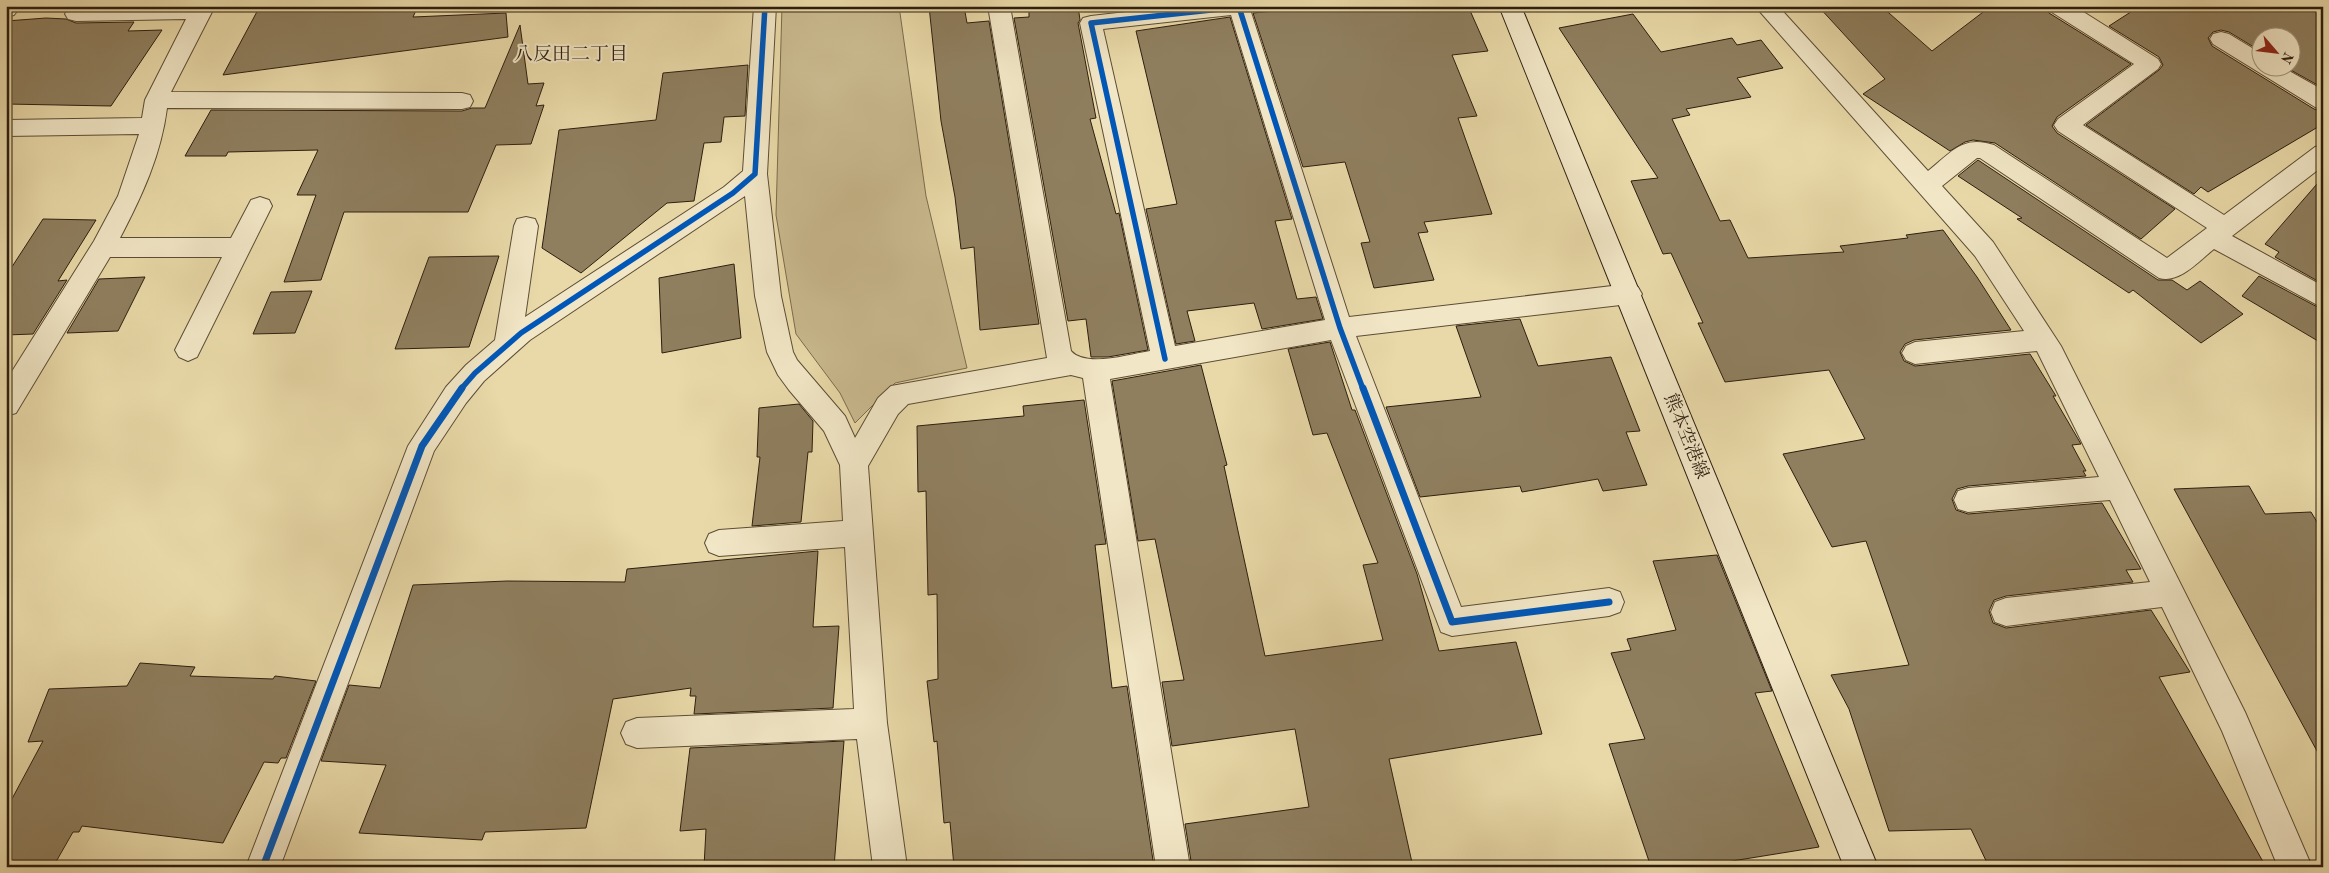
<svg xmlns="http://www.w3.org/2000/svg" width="2329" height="873" viewBox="0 0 2329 873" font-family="'Old Standard TT','Noto Serif JP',serif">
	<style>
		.green { fill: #c9b98e; stroke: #7b6c4e }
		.building { fill: #8f7f5f; stroke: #2d1e0f }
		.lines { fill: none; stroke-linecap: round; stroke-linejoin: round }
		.street-casing { stroke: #5c4d35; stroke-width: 2 }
		.secondary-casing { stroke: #2d1e0f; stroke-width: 2 }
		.street { fill: #f1e6c6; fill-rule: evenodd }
		.secondary { fill: #f1e6c6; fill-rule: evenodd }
		.cycleway-far1-casing { stroke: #f1e6c6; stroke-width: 8 }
		.cycleway-casing { stroke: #f1e6c6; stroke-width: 10 }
		.cycleway-far1 { stroke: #0057b8; stroke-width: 5.5 }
		.cycleway { stroke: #0057b8; stroke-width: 7 }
		.labels { text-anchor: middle; stroke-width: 4; stroke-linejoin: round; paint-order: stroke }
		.street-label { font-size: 18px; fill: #2d1e0f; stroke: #f1e6c6 }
		.neighbourhood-label { font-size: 19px; fill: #2d1e0f; stroke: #f1e6c6 }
	</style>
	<rect width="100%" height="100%" fill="#e9d9a8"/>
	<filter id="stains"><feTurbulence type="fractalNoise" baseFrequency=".004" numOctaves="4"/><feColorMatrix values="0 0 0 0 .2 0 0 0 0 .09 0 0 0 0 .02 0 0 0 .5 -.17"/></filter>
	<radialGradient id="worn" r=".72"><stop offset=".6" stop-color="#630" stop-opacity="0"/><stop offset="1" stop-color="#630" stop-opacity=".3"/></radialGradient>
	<polygon class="green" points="782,6 899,6 926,196 967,368 895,383 855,423 840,393 796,334 776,215"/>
	<g class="building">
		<polygon points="260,6 418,6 413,17 506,13 508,37 223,75"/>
		<polygon points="929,6 964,6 967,23 989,21 1039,324 980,330 974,247 961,249 955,197 941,121"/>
		<polygon points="1029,6 1078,6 1080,20 1078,23 1096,118 1090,119 1116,214 1119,213 1148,350 1108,357 1091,357 1086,319 1068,321 1014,18 1029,17"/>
		<polygon points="1273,6 1468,6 1488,51 1452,55 1477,116 1458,118 1492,214 1424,222 1428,232 1418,233 1434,280 1374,288 1361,243 1370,242 1345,162 1303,167 1253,13 1274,11"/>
		<polygon points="1818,6 1881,6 1932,51 1991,6 2042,6 2046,9 2049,13 2131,64 2057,117 2052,126 2057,133 2175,209 2141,239 1995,143 1973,140 1965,142 1950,151 1863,94 1885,79"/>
		<polygon points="2140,6 2309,6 2323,13 2323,88 2287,68 2292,68 2292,38 2262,38 2262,52 2229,32 2221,30 2213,32 2208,38 2212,46 2314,109 2323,111 2323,124 2208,192 2201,187 2194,194 2086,125 2159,70 2163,65 2159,57 2109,26"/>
		<polygon points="1633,14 1661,52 1732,38 1737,45 1761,40 1783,68 1737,78 1751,97 1686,109 1690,115 1672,119 1720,221 1730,220 1748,258 1844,252 1840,246 1908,238 1906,235 1943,230 1977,277 2011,330 1914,340 1905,344 1900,352 1904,361 1915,366 2030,354 2056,396 2053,396 2081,444 2072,445 2086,471 2083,471 2086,476 1968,486 1957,489 1952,499 1956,510 1968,514 2102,503 2141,569 2126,570 2133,582 2006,596 1994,600 1989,611 1993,623 2006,628 2151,610 2190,672 2159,677 2266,867 1989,867 1971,829 1889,831 1849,709 1831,675 1909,665 1866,541 1832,547 1783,454 1865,439 1829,370 1725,382 1698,323 1703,323 1671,253 1663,254 1631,181 1658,178 1559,28"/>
		<polygon points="1230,17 1292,219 1275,221 1297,299 1316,297 1323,319 1262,329 1254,303 1187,311 1195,341 1176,344 1146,209 1177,204 1136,31"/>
		<polygon points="46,18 66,19 76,23 134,22 128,31 162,30 111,106 6,104 6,21"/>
		<polygon points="520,25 528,84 544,83 536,106 544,105 531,144 496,145 468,212 344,212 321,280 284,282 316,195 297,195 318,150 228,152 226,156 185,156 211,110 462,111 472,108 485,108"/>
		<polygon points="748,65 745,116 724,117 721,142 704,143 694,201 667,203 581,273 542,248 559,130 656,120 663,73"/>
		<polygon points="1978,160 2158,280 2172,280 2187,290 2200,281 2243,314 2201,343 2133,290 2129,293 2017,219 2022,218 1958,176"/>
		<polygon points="2323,177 2323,284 2275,257 2279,252 2265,244"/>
		<polygon points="43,219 96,220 58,281 67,280 33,334 6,335 6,276"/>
		<polygon points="499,256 469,347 395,349 429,257"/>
		<polygon points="734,264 741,338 662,353 659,278"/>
		<polygon points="2259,276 2323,310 2323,344 2242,296"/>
		<polygon points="145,277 118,331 67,333 99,279"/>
		<polygon points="312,291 295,333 253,334 271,292"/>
		<polygon points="1520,319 1538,366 1611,357 1640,431 1626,432 1647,485 1603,491 1598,479 1522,492 1520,486 1420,497 1386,407 1481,397 1456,326"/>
		<polygon points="1330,342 1352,410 1355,410 1417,574 1439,651 1516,642 1542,734 1389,759 1413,867 1192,867 1185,824 1309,807 1295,729 1172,746 1162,682 1184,680 1155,539 1138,541 1112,381 1201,365 1227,465 1224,466 1265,656 1383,640 1363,565 1378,563 1327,433 1313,435 1288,349"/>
		<polygon points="1084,400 1106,544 1095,545 1112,688 1127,686 1154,867 954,867 950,822 944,823 937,741 934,742 927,681 938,679 937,594 928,595 926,491 918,492 917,426 1024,416 1023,406"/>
		<polygon points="799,404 813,421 812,452 808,452 801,522 752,526 760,457 757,457 759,408"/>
		<polygon points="2249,486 2265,514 2311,512 2323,532 2323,762 2174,489"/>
		<polygon points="818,551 813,627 839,626 833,708 694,714 696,696 690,696 691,688 613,699 586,828 485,832 482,840 359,833 386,765 321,761 349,685 380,688 413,585 507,581 625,582 627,569"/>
		<polygon points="1717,555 1772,691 1755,693 1819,847 1695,867 1651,867 1609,744 1645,739 1611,653 1631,650 1627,639 1676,630 1653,561"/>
		<polygon points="140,663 195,667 190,676 273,679 275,676 316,681 286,758 281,758 278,763 264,762 223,843 82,826 79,832 73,832 53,867 6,867 6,810 43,741 28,742 49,689 127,686"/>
		<polygon points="844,741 834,867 704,867 706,829 680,831 690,748"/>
	</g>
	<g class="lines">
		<g class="street-casing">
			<g id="street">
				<polygon points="6,6 21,6 14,15 6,17"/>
				<path d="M 215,6 L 171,92 L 462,93 L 470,95 L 473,101 L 470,107 L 462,109 L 167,108 C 161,155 142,196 120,238 L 231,238 L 251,200 L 260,197 L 269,200 L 272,206 L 197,357 L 188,361 L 179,357 L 175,350 L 222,257 L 110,257 L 16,413 L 6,416 L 6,381 L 94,241 L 118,196 L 139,134 L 6,136 L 6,120 L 142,118 L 145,100 L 186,19 L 76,21 L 68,19 L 65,14 L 68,9 L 76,7 Z"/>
				<path d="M 754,6 L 776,6 L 767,174 L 781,296 L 793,352 L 797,360 L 845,416 L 855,438 L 878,398 L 891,386 L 1047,358 L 988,6 L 1010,6 L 1071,351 C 1086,368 1130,354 1150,351 L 1080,23 L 1083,18 L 1091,16 L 1179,6 L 1249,6 L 1349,317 L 1629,284 L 1638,287 L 1642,294 L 1638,301 L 1629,304 L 1356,336 L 1461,607 L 1609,588 L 1620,592 L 1624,602 L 1620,612 L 1609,616 L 1452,636 L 1441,632 L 1331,340 L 1110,379 L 1190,867 L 1156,867 L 1083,378 L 1071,375 L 908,404 L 898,414 L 868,466 L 887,723 L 907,867 L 873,867 L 857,739 L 637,748 L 626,744 L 621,733 L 626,722 L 637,718 L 854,709 L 845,547 L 719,556 L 709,552 L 705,543 L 709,534 L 719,530 L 843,521 L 840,465 L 824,431 L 789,390 L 778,375 L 767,352 L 755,296 L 745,196 L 530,340 L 484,381 L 466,403 L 434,451 L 280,867 L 246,867 L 408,446 L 446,387 L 466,365 L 495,340 L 514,226 L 517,219 L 526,217 L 535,219 L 538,226 L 525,317 L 724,187 L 743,171 ZM 1231,15 L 1325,320 L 1175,346 L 1103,29 Z"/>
				<path d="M 1755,6 L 1778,6 L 1928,171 C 1952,152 1962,135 1994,145 L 2167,258 L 2207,228 L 2058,131 L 2054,125 L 2058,119 L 2134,64 L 2050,11 L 2047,6 L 2074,6 L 2158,59 L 2161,64 L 2158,69 L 2083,125 L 2224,215 L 2315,147 L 2323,145 L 2323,166 L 2232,236 L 2323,286 L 2323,308 L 2214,249 C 2199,261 2179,284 2159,278 L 1980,158 L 1977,158 L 1942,186 L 1993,242 L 2061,346 L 2245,712 L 2312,867 L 2278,867 L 2222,731 L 2162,607 L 2006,626 L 1995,622 L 1991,612 L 1995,602 L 2006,598 L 2150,582 L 2110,500 L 1968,512 L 1958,509 L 1954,500 L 1958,491 L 1968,488 L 2099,477 L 2037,351 L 1915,364 L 1906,360 L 1902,353 L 1906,346 L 1915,342 L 2024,331 L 1975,256 Z"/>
				<polygon points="2221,32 2229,34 2262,54 2262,68 2284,68 2323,90 2323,109 2315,107 2213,44 2210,39 2213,34"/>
			</g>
		</g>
		<g class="secondary-casing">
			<polygon id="secondary" points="1499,6 1521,6 1878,867 1844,867"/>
		</g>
		<use href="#street" class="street"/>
		<use href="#secondary" class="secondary"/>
		<g class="cycleway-far1-casing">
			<g id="cycleway-far1">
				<polyline points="1165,359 1091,23 1239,7 1340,328 1363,389"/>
				<polyline points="461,389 475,373 521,333 733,193 755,174 765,6"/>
			</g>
		</g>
		<g class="cycleway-casing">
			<g id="cycleway">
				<polyline points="1363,388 1452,622 1609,602"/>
				<polyline points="263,867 422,446 462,388"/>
			</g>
		</g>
		<use href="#cycleway-far1" class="cycleway-far1"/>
		<use href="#cycleway" class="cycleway"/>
	</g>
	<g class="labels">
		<g class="street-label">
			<text transform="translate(1687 436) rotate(68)" y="6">熊本空港線</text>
		</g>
		<g class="neighbourhood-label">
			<text x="571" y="60">八反田二丁目</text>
		</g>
	</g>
	<rect width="2329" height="873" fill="none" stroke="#e9d9a8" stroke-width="25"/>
	<rect x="8" y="8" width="2314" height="858" fill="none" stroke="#2d1e0f" stroke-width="2.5"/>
	<rect x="12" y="12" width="2304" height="848" fill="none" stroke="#2d1e0f"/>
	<g transform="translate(2276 52) rotate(118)"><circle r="24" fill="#f1e6c6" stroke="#a3967d"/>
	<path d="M0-4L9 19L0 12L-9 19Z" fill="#8f2418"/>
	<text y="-8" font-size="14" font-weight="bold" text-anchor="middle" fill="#2d1e0f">N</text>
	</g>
	<rect width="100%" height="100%" filter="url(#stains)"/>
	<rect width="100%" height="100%" fill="url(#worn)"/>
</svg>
